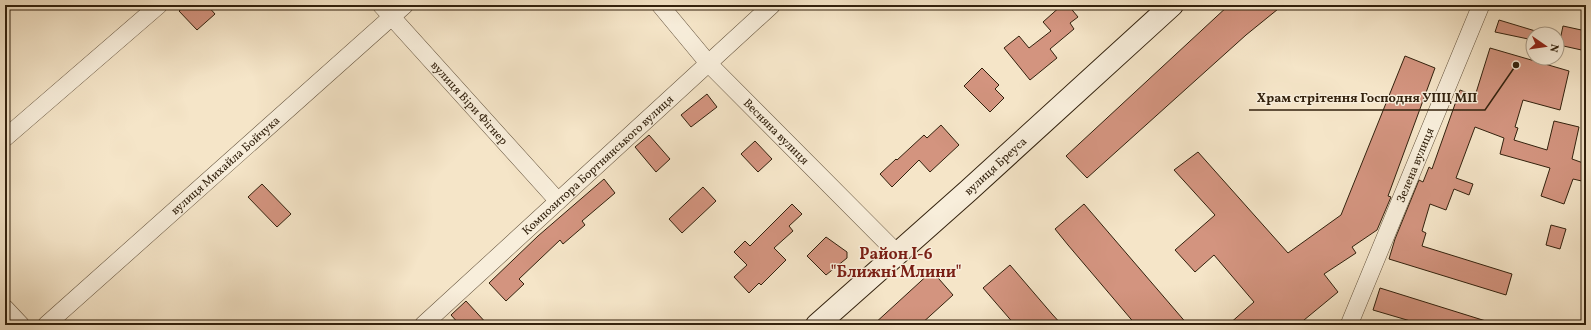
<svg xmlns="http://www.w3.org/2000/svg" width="1591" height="330" viewBox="0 0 1591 330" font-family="Vollkorn,serif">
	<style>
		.building { fill: #d3947f; stroke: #32210d }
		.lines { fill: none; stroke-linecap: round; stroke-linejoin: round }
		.street-casing { stroke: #63523c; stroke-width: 18 }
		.secondary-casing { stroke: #32210d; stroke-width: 24 }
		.street { stroke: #f8eedb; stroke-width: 17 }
		.secondary { stroke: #f8eedb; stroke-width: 22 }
		.labels { text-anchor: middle; stroke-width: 3; stroke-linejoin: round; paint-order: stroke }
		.street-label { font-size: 12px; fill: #32210d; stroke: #f8eedb }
		.district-label { font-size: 16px; font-weight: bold; fill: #7a1f14; stroke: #f8eedb }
		.leader { fill: none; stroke: #32210d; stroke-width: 1.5 }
		.callout-dot { fill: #32210d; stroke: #f8eedb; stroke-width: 1.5 }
		.callout-label { font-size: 13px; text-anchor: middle; font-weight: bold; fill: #32210d; stroke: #f8eedb; stroke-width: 3; stroke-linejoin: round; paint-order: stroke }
	</style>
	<rect width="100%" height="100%" fill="#f5e5c8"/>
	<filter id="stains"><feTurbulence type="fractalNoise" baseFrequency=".005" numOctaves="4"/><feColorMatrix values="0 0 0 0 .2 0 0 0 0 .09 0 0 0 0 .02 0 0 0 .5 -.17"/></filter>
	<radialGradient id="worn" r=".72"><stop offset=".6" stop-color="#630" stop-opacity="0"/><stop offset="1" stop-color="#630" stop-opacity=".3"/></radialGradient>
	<g class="building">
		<polygon points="186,5 207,5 215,14 197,30 179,11"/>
		<polygon points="1062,5 1068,5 1078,17 1070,23 1074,29 1050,49 1057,58 1030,80 1004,48 1019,36 1029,48 1051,31 1043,22"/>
		<polygon points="1229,5 1283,5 1246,35 1087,178 1066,156"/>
		<polygon points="1499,20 1542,33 1542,34 1533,34 1533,40 1495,32"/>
		<polygon points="1563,26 1586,31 1586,51 1559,45"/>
		<polygon points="1490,48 1569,71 1560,110 1523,100 1515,127 1518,128 1514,140 1547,150 1554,121 1579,127 1572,159 1586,164 1586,182 1573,179 1564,204 1541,196 1550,168 1500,154 1504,138 1475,127 1456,178 1473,184 1469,195 1454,189 1446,210 1430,204 1422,231 1426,233 1422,246 1512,274 1506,295 1389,259 1395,239 1419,180 1423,182 1429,167 1432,169 1460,90 1475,96"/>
		<polygon points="1405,56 1435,68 1388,196 1391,197 1377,230 1352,247 1356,253 1324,274 1338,292 1298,325 1228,325 1254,302 1214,255 1195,272 1175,250 1215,215 1174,170 1198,152 1288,253 1341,215"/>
		<polygon points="982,68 999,85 995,89 1004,98 990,112 964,86"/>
		<polygon points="707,94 717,107 691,127 681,115"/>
		<polygon points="941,125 959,145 930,172 919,160 892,187 880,174 896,159 897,160 924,135 927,138"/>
		<polygon points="649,135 670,159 656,172 635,147"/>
		<polygon points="755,141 772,159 758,172 741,154"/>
		<polygon points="604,179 615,193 582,221 585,225 563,244 560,240 519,279 524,284 506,301 489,283 538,236"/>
		<polygon points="262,184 291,214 277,227 248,197"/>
		<polygon points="703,187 716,201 682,233 669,219"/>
		<polygon points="792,204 802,214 789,226 793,231 774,248 786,260 761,285 759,283 749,293 734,277 747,265 734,252 745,241 750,246"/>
		<polygon points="1084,204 1188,325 1136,325 1068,245 1055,229"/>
		<polygon points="1551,225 1566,229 1560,249 1546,245"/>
		<polygon points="826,237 847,252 847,258 826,275 807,256"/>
		<polygon points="1010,265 1052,314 1062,325 1015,325 983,288"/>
		<polygon points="932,271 953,295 920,325 873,325"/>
		<polygon points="1380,288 1489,322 1489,325 1424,325 1373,310"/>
		<polygon points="466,301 488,325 460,325 451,315"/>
	</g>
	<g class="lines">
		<g class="street-casing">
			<g id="street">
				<path id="s1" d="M 381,5 L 558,201"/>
				<path id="s2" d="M 660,5 L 709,64 L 897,253"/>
				<polyline points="5,138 159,5"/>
				<polyline points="5,308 21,325"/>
				<path id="s3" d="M 46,325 L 405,5"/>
				<path id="s4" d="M 423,325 L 772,5"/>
				<path id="s5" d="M 1349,325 L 1481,5"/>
			</g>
		</g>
		<g class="secondary-casing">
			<g id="secondary">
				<path id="s6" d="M 817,325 L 968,191 L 1172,5"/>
			</g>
		</g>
		<use href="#street" class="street"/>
		<use href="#secondary" class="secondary"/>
	</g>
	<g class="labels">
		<g class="street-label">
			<text dy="4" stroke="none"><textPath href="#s1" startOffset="132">вулиця Віри Фігнер</textPath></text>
			<text dy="4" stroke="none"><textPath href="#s2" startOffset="172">Весняна вулиця</textPath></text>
			<text dy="4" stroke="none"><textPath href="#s3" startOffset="240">вулиця Михайла Бойчука</textPath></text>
			<text dy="4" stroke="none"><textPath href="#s4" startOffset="237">Композитора Бортнянського вулиця</textPath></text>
			<text dy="4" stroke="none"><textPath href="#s5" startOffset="173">Зелена вулиця</textPath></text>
			<text dy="4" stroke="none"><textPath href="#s6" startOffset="239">вулиця Бреуса</textPath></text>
		</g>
		<g class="district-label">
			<text x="896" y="259">Район І-6<tspan x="896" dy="18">"Ближні Млини"</tspan></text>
		</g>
	</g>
	<path class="leader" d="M1516 65L1485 110H1249"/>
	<circle class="callout-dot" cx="1516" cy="65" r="4"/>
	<g class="callout-label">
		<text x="1367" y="102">Храм стрітення Господня УПЦ МП</text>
	</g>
	<rect width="1591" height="330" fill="none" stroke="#f5e5c8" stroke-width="20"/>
	<rect x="6" y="6" width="1579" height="318" fill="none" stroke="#32210d" stroke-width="2"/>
	<rect x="10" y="10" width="1571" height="310" fill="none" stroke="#32210d"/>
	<g transform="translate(1545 46) rotate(103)"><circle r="19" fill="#f8eedb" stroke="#a99c89"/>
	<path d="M0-3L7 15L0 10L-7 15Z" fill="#8f2418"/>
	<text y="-6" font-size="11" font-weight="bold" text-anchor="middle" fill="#32210d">N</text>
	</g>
	<rect width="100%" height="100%" filter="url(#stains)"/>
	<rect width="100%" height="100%" fill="url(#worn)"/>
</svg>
